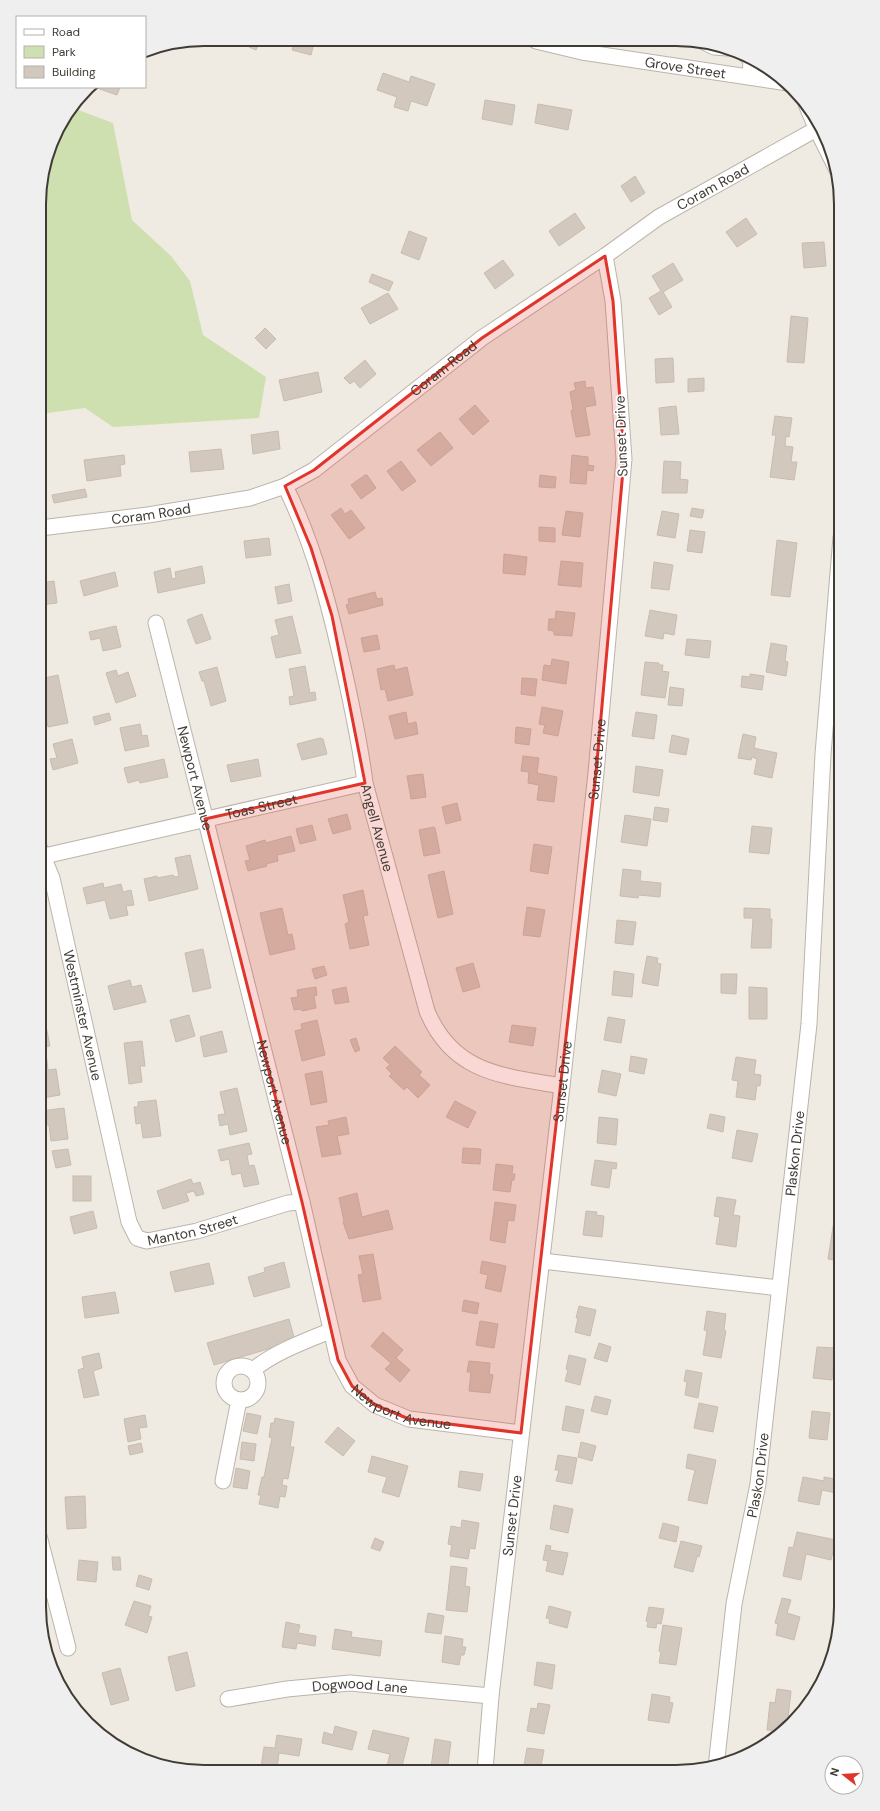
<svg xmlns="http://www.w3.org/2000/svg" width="880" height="1811" viewBox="0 0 880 1811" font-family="'DM Sans',sans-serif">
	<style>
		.green { fill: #cee0b0 }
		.building { fill: #d2c8bd; stroke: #c9bcae }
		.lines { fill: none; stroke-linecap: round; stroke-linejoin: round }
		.minor-casing { stroke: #bcb4aa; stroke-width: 17 }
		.minor { stroke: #fff; stroke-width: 15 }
		.marked { fill: #e0352a; fill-opacity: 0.2; stroke: #e0352a; stroke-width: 3; stroke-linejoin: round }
		.labels { text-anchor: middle; stroke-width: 3.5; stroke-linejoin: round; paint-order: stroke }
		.street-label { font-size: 14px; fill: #403b34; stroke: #fff }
		.rim { fill: none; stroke: #403b34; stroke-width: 2 }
	</style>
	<rect width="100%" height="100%" fill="#efebe3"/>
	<polygon class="green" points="73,108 113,123 132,220 171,256 190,281 203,335 266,377 259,418 113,427 85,408 40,414 40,182 56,131"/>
	<g class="building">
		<polygon points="253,39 261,39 256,50 249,47"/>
		<polygon points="295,40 310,40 308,46 313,47 311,55 292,50"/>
		<polygon points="383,73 409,82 411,76 435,84 427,106 411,101 408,111 394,107 397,97 377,90"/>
		<polygon points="94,87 120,87 117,95"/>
		<polygon points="485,100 515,105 512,125 482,119"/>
		<polygon points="538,104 572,110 568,130 535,123"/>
		<polygon points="635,176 645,193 631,202 621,186"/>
		<polygon points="575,213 585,228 559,246 549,231"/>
		<polygon points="746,218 757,234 737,247 726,232"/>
		<polygon points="409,231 427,238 419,260 401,253"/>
		<polygon points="824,242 826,266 804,268 802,243"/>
		<polygon points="503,260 514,275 495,289 484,273"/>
		<polygon points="673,263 683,280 663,292 672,307 659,315 649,298 661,291 652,276"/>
		<polygon points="372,274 393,282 389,291 369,282"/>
		<polygon points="388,293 398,309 370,324 361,308"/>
		<polygon points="791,316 808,318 804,363 787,362"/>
		<polygon points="265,328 276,339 266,349 255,338"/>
		<polygon points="673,358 674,382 656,383 655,359"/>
		<polygon points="365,360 376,374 360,388 354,381 350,384 344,378"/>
		<polygon points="318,372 322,392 284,401 279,380"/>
		<polygon points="704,378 704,391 688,392 688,379"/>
		<polygon points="585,381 586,388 593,387 596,405 585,407 590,435 576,437 571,411 573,409 570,392 576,390 574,383"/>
		<polygon points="475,405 489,421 473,435 459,419"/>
		<polygon points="676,406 679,434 661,435 659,408"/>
		<polygon points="775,416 792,418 789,437 786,436 785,446 793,447 791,462 797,462 794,480 770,477 776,435 772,435"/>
		<polygon points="278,431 280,449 253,454 251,435"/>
		<polygon points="440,432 453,448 431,466 417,450"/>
		<polygon points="221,449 224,469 191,472 189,452"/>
		<polygon points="124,455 125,464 120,465 121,476 87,481 84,460"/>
		<polygon points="572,455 588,457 588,465 594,466 593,471 587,470 586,484 570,483"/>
		<polygon points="401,461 416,481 402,491 387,471"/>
		<polygon points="664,461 681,462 680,479 688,480 687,493 662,493"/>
		<polygon points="365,475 367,475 376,488 361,499 351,485"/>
		<polygon points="540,475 556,477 555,488 539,487"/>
		<polygon points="85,489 87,497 54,503 52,495"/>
		<polygon points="341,508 345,514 351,510 365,528 349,539 331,515"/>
		<polygon points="692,508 704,510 702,518 690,516"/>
		<polygon points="566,511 583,513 580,537 562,535"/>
		<polygon points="662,511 679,514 675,538 657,535"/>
		<polygon points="539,527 555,528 555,542 539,541"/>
		<polygon points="690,530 705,532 702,553 687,551"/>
		<polygon points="269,538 271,555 246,558 244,541"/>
		<polygon points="777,540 797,543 790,597 771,595"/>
		<polygon points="504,554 527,557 525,575 503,573"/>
		<polygon points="561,561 583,563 581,587 558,585"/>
		<polygon points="654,562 673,565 669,590 651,588"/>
		<polygon points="202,566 205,583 158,593 154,572 170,568 172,579 176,578 175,572"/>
		<polygon points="115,572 118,586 84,596 80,581"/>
		<polygon points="54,581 57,603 40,605 41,583"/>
		<polygon points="289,584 292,601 278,604 275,587"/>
		<polygon points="375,592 377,599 382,598 383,605 349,614 346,605 349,604 348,599"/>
		<polygon points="650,610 677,615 674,635 664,633 663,639 645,636"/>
		<polygon points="556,611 575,613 572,636 554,635 554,631 548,630 549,619 555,619"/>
		<polygon points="202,614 211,639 196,644 187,620"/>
		<polygon points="292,616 301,653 276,658 271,637 279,635 275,620"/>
		<polygon points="116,626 121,647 103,651 100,638 91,640 89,632"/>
		<polygon points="377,635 380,649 364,652 361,638"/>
		<polygon points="687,639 711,641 709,658 685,655"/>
		<polygon points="771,643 787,646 785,661 788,662 786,676 766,672"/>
		<polygon points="552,659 569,662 566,684 542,680 544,665 551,666"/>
		<polygon points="645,662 659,663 659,665 663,665 662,671 669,672 665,698 641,695"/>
		<polygon points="394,665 395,670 407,667 413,695 388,701 385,689 381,690 377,669"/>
		<polygon points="305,666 310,693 315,692 316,700 290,705 289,697 294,696 289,669"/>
		<polygon points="217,667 226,701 211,706 204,681 202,681 199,672"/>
		<polygon points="116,670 118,676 128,672 136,696 116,703 106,673"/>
		<polygon points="750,674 764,676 762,690 741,687 742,676 750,677"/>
		<polygon points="58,675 68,723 48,727 40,688 40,679"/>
		<polygon points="522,678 537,679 535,696 521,694"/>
		<polygon points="670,687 684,689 682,706 668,705"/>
		<polygon points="542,707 563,711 558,736 543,733 545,725 539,724"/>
		<polygon points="406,712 408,724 416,722 418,734 395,739 389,716"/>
		<polygon points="636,712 657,715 654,739 632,736"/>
		<polygon points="109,713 111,720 95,725 93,717"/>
		<polygon points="140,724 142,736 147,735 149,746 125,751 120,728"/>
		<polygon points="516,727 531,729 529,745 515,743"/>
		<polygon points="743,734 756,737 754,748 777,753 772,778 754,774 757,759 752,757 751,760 738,758"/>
		<polygon points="672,735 689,739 686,755 669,752"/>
		<polygon points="320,738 323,739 327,754 302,760 297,744"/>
		<polygon points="72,739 78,763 53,770 50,759 57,758 53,744"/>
		<polygon points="523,756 539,758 537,773 557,777 554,802 537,800 539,785 528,783 529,772 521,771"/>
		<polygon points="164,759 168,777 140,783 139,780 128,783 124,768"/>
		<polygon points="258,759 261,776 231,782 227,765"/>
		<polygon points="636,766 663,770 659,796 633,792"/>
		<polygon points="423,774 426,797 411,799 407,776"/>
		<polygon points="457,803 461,820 446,824 442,807"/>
		<polygon points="655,807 669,809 667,822 653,820"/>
		<polygon points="347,814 351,829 333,834 328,819"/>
		<polygon points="625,815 651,819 647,846 621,842"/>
		<polygon points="312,825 316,840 300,844 296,829"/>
		<polygon points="752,826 772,828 769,854 749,852"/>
		<polygon points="434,827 435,828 440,853 424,856 419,830"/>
		<polygon points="291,836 295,851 277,855 278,861 266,864 267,866 248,871 245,861 250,860 246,846 265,840 266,843"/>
		<polygon points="534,844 552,847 548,874 530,871"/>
		<polygon points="190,855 198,889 149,901 144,879 157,876 157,878 173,875 175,877 179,876 175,858"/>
		<polygon points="623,869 641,871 640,881 661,883 660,897 639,895 638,898 620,896"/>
		<polygon points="444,871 453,914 438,918 428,875"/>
		<polygon points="103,883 104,888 121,884 123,892 131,890 134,905 126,906 128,915 110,919 105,900 87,904 83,888"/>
		<polygon points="363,890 368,915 363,916 369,945 350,949 345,924 349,922 343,895"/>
		<polygon points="527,907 545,910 540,937 523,935"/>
		<polygon points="282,908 288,935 292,934 295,949 270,955 260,913"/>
		<polygon points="744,908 770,909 770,919 772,919 771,948 751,948 753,918 744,918"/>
		<polygon points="617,920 636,922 633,945 615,943"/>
		<polygon points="203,949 211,988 193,992 185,953"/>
		<polygon points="647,956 658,958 657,963 661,964 658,986 642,983"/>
		<polygon points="473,963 480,987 463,992 456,968"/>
		<polygon points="324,966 327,975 315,979 312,969"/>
		<polygon points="614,971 634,974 632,997 612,995"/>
		<polygon points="721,974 737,974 736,994 721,993"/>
		<polygon points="130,980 132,987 141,985 146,1002 114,1010 108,986"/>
		<polygon points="316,987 317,995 314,996 316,1008 302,1011 300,1009 294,1010 291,998 298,997 297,990"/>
		<polygon points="346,987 349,1002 335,1004 332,990"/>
		<polygon points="749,987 767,988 767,1019 749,1019"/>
		<polygon points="189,1015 195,1036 176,1042 170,1020"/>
		<polygon points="44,1016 50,1046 40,1048 40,1017"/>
		<polygon points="608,1017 625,1020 621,1043 604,1040"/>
		<polygon points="317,1020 325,1055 302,1061 295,1031 302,1029 301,1024"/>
		<polygon points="512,1025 536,1028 533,1046 509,1042"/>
		<polygon points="222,1031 227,1052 204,1057 200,1037"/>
		<polygon points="356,1038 360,1050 355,1052 350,1040"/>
		<polygon points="142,1041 145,1066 140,1066 142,1082 129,1084 124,1043"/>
		<polygon points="395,1046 422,1072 419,1075 430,1085 418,1098 407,1087 404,1090 389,1076 392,1074 386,1068 390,1065 383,1058"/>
		<polygon points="46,1052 48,1070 56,1069 60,1095 43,1098 40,1074 40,1053"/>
		<polygon points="631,1056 647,1059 644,1074 629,1071"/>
		<polygon points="736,1057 756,1060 754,1074 761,1075 760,1086 757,1085 755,1100 736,1097 738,1081 732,1080"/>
		<polygon points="602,1070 621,1074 616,1096 598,1092"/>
		<polygon points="322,1071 327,1102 311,1105 305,1074"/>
		<polygon points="237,1088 247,1131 230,1135 228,1124 220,1126 218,1115 225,1114 220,1092"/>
		<polygon points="156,1100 161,1136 143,1138 141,1123 136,1124 134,1107 138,1107 138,1102"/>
		<polygon points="455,1101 476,1112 468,1128 446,1117"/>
		<polygon points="64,1108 68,1139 51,1141 49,1125 43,1125 41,1111"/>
		<polygon points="710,1114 725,1117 723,1132 707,1128"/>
		<polygon points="346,1117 349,1134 337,1136 341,1154 322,1157 316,1127 329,1125 328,1121"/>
		<polygon points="599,1117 618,1119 616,1145 597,1143"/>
		<polygon points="737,1130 758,1134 752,1162 732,1158"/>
		<polygon points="249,1143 252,1154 247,1155 249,1166 254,1165 259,1184 244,1187 241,1173 232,1175 229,1159 221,1161 218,1150"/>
		<polygon points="463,1148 481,1149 480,1164 462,1163"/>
		<polygon points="68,1149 71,1165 56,1168 52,1151"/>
		<polygon points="595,1160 617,1163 616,1169 612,1168 609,1188 591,1185"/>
		<polygon points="496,1164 513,1166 512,1174 515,1174 514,1180 512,1180 510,1192 493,1190"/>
		<polygon points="839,1169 841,1169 841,1194 835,1193"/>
		<rect x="73" y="1176" width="18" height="25"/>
		<polygon points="191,1179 193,1184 200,1182 204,1194 196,1196 194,1191 186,1193 189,1201 163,1209 157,1191"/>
		<polygon points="357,1193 362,1217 388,1210 393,1229 349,1239 343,1222 344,1221 339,1198"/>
		<polygon points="717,1197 736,1200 733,1215 740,1216 736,1247 716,1244 720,1217 714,1216"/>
		<polygon points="495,1202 516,1205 514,1221 508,1220 505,1243 490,1240"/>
		<polygon points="40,1206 43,1220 39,1221 39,1207"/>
		<polygon points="93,1211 97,1228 74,1234 70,1217"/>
		<polygon points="586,1211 597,1212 596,1215 604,1216 602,1237 583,1235"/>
		<polygon points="835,1214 841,1215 841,1261 828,1259"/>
		<polygon points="373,1254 381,1299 363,1302 358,1275 363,1274 359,1256"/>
		<polygon points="482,1261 506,1266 501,1292 485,1288 488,1275 480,1273"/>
		<polygon points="284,1262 290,1287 254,1297 248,1277 265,1272 264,1268"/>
		<polygon points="209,1263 214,1284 175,1292 170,1272"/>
		<polygon points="115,1292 119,1313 85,1318 82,1297"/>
		<polygon points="464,1300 479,1303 477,1314 462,1311"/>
		<polygon points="579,1306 596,1310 590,1336 575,1332 578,1318 576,1318"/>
		<polygon points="707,1311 726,1314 724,1330 726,1331 721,1358 703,1355 707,1331 704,1330"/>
		<polygon points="289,1319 295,1341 214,1365 207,1343"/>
		<polygon points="480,1321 498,1324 494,1348 476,1345"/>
		<polygon points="42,1325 45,1340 40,1341 42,1349 39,1349 39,1326"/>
		<polygon points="383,1332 403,1350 396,1358 410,1370 400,1382 385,1369 391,1363 371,1346"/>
		<polygon points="599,1343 611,1347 607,1362 594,1358"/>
		<polygon points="817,1347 835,1348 832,1380 813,1378"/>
		<polygon points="99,1353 102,1368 93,1371 99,1395 84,1398 78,1370 84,1368 82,1357"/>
		<polygon points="569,1355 586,1359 580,1385 565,1381 568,1370 566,1369"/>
		<polygon points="469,1361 490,1363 489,1374 493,1375 490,1393 469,1391 471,1372 467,1372"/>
		<polygon points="686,1370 702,1373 698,1398 685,1395 687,1382 684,1381"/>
		<polygon points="595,1396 611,1400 607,1415 591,1411"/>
		<polygon points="699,1403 718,1407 713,1432 694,1428"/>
		<polygon points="566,1406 584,1410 579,1433 562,1430"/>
		<polygon points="812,1411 830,1413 827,1440 809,1438"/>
		<polygon points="247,1413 261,1416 257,1434 243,1431"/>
		<polygon points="145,1415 147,1427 139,1428 141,1439 128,1442 124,1419"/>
		<polygon points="275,1418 294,1422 290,1447 294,1447 288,1479 283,1478 282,1485 287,1486 285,1497 280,1496 278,1508 259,1504 261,1495 258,1495 262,1477 264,1477 272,1438 269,1437 271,1423 274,1423"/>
		<polygon points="338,1427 355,1441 343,1456 325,1442"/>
		<polygon points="242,1442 256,1444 254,1461 240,1459"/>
		<polygon points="581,1442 596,1446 592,1461 578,1457"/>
		<polygon points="141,1443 143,1452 130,1455 128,1446"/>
		<polygon points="688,1454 716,1460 707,1504 688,1500 695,1470 686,1468"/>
		<polygon points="558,1455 577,1458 572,1484 556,1481 559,1470 555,1470"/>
		<polygon points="372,1456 408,1466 399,1497 382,1492 387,1477 368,1472"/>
		<polygon points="236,1468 250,1471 247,1489 233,1487"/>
		<polygon points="460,1471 483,1474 480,1491 458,1487"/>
		<polygon points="803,1477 824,1481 824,1477 841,1480 841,1494 822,1490 819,1505 798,1501"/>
		<polygon points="85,1496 86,1528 67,1529 65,1497"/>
		<polygon points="554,1505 573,1509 568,1533 550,1529"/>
		<polygon points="462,1520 479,1523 475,1549 470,1548 468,1559 450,1556 452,1545 448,1544 451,1526 461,1528"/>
		<polygon points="663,1523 679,1527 676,1542 659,1538"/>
		<polygon points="797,1532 836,1540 831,1560 806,1554 801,1580 783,1576 789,1547 793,1548"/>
		<polygon points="375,1538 384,1542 380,1551 371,1548"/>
		<polygon points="681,1541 702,1546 699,1557 697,1556 693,1572 674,1567"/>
		<polygon points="546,1545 551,1546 550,1550 568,1553 563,1575 546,1571 548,1561 543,1560"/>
		<polygon points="112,1557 120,1557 121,1570 113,1570"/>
		<polygon points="79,1560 98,1562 96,1582 77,1580"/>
		<polygon points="451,1566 467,1568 465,1586 470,1587 467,1612 446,1610"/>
		<polygon points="139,1575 152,1579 149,1590 136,1586"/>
		<polygon points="782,1598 791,1600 787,1613 800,1617 794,1640 776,1635 778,1624 775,1623"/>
		<polygon points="134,1601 151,1606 148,1616 152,1617 147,1633 125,1625"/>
		<polygon points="549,1606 571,1612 567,1628 549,1623 550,1619 546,1618"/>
		<polygon points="649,1607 664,1609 661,1624 657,1623 656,1628 647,1627 648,1622 646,1621"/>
		<polygon points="428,1613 444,1616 441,1634 425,1632"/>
		<polygon points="286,1622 300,1625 298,1633 316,1636 315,1646 297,1643 296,1649 282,1647"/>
		<polygon points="663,1625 682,1628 676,1665 659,1663 661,1652 659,1651"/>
		<polygon points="335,1629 352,1632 351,1637 382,1641 380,1656 332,1649"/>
		<polygon points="445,1636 463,1639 462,1647 466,1647 464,1655 461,1655 459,1665 442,1662"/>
		<polygon points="187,1652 195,1686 176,1691 168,1657"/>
		<polygon points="537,1662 555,1665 552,1689 534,1685"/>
		<polygon points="120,1668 129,1700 111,1705 102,1673"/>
		<polygon points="777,1689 791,1691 787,1728 783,1731 767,1730 770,1702 775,1703"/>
		<polygon points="652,1694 670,1697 669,1702 673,1703 669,1723 648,1720"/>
		<polygon points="538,1703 550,1705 544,1734 527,1731 531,1708 537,1709"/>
		<polygon points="335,1726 357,1732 352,1750 322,1743 324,1732 333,1735"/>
		<polygon points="373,1730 409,1738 401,1770 386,1770 390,1754 368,1749"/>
		<polygon points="277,1735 302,1739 299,1756 279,1753 277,1769 261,1767 264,1747 275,1748"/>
		<polygon points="435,1739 451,1742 447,1771 433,1770 433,1768 431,1767"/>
		<polygon points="527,1748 544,1750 540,1771 523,1771"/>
		<polygon points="546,1768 561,1771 546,1771"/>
	</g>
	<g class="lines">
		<g class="minor-casing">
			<g id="minor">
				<path id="s1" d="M 536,41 L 582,52 L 788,83"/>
				<polyline points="704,42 714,47 727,48"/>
				<polyline points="746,55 751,60 750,77"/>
				<polyline points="806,104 817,130 837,170"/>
				<path id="s2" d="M 285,486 C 316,548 332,616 347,684 C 354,717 361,749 365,783 L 427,1011 C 453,1074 504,1076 562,1086"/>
				<path id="s3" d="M 40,528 L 148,515 L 250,498 L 285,486 L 314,470 L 482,338 L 605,256 L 659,217 L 820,127"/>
				<path id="s4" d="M 156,623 L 302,1202 L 338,1360 L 352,1386 L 375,1405 L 409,1419 L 521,1433"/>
				<path id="s5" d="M 40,849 L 52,878 L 129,1222 L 137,1238 L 147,1241 L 197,1231 L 288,1203 L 302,1202"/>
				<path id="s6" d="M 40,857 L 365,783"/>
				<polyline points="542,1261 779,1288"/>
				<circle cx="241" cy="1383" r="17"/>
				<path d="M 253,1370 C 273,1353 305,1341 330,1331"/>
				<polyline points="223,1481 239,1400"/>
				<polyline points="39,1536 68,1648"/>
				<path id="s7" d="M 228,1699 L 287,1689 L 350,1683 L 491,1696"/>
				<path id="s8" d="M 716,1767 L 734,1604 L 758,1484 L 809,1024 L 823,754 L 841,537"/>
				<path id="s9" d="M 485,1771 L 491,1696 L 562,1086 L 596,773 L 624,459 L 613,301 L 605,256"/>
			</g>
		</g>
		<use href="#minor" class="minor"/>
	</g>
	<path class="marked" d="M 605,256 L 613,301 L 624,459 L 596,773 L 521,1433 L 409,1419 L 375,1405 L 352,1386 L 338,1360 L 302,1202 L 205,819 L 365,783 L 332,616 L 311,548 L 285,486 L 314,470 L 482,338 Z"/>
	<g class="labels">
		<g class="street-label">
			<text dy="5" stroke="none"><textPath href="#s1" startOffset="152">Grove Street</textPath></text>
			<text dy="5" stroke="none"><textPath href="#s3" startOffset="772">Coram Road</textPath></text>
			<text dy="5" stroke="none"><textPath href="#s3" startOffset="447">Coram Road</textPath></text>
			<text transform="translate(621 436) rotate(-92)" y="5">Sunset Drive</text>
			<text dy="5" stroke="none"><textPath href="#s3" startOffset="112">Coram Road</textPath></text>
			<text dy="5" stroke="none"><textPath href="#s9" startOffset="1018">Sunset Drive</textPath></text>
			<text dy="5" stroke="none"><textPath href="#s4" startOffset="160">Newport Avenue</textPath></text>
			<text dy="5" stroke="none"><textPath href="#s6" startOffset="227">Toas Street</textPath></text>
			<text dy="5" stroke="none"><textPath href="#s2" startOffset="355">Angell Avenue</textPath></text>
			<text dy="5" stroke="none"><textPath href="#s5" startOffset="172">Westminster Avenue</textPath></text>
			<text dy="5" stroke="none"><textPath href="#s9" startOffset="694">Sunset Drive</textPath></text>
			<text dy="5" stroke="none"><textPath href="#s4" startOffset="484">Newport Avenue</textPath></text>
			<text dy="5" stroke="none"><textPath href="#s8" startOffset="619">Plaskon Drive</textPath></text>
			<text dy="5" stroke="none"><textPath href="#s5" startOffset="459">Manton Street</textPath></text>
			<text dy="5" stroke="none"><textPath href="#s4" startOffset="844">Newport Avenue</textPath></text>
			<text dy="5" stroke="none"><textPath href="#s8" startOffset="295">Plaskon Drive</textPath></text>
			<text dy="5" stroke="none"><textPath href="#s9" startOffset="257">Sunset Drive</textPath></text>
			<text dy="5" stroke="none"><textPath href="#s7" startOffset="133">Dogwood Lane</textPath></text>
		</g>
	</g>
	<path d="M0 0H880V1811H0ZM204 46H676A158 158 0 0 1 834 204V1607A158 158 0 0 1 676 1765H204A158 158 0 0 1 46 1607V204A158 158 0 0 1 204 46Z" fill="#f0efef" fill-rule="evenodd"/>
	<path class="rim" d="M204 46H676A158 158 0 0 1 834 204V1607A158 158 0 0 1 676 1765H204A158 158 0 0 1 46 1607V204A158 158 0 0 1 204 46Z"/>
	<rect x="16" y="16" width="130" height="72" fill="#ffffff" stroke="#b3b1ae"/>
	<rect x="24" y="29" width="20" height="6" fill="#ffffff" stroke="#b3b1ae"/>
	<text x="52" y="36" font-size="12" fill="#403b34">Road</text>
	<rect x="24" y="46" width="20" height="12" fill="#cee0b0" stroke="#b3b1ae"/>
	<text x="52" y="56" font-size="12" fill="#403b34">Park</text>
	<rect x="24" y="66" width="20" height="12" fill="#d2c8bd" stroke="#b3b1ae"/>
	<text x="52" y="76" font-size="12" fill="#403b34">Building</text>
	<g transform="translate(844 1775) rotate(287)"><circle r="19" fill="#ffffff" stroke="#b3b1ae"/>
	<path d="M0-3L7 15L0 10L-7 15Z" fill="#e0352a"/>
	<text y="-6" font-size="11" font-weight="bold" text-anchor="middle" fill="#403b34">N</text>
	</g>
</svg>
